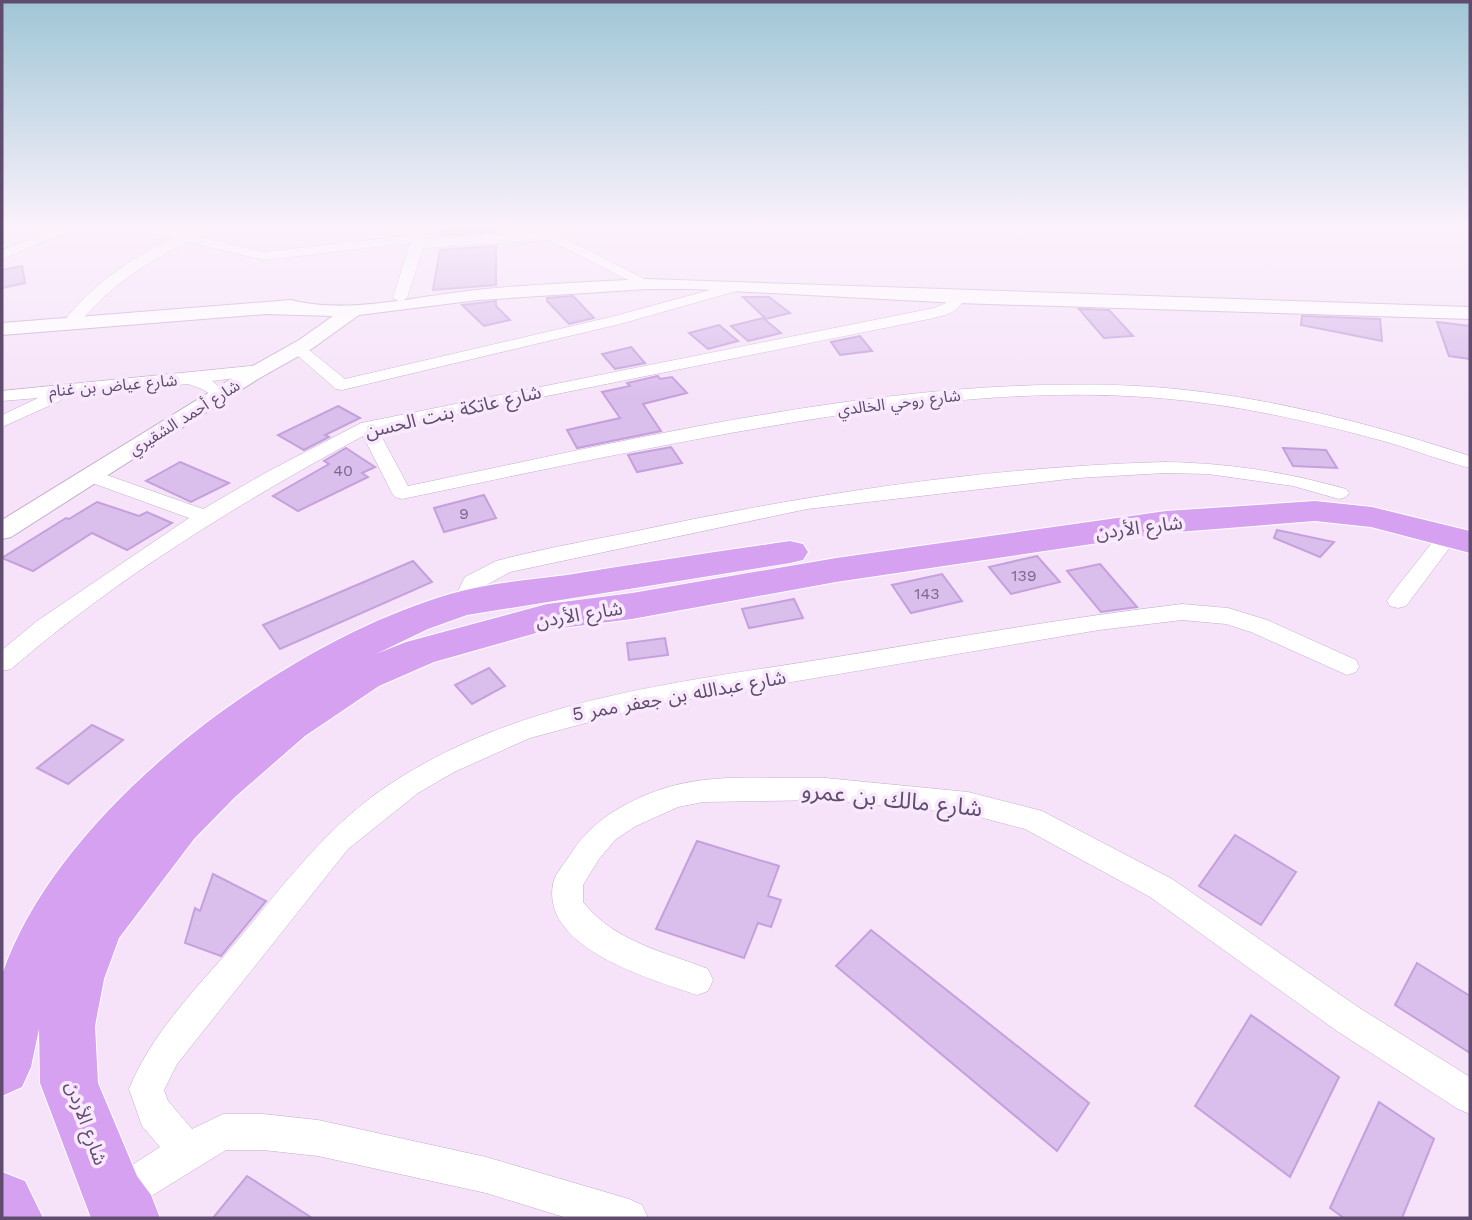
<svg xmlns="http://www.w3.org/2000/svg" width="1472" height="1220" viewBox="0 0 1472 1220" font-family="'Work Sans','Noto Sans Arabic',sans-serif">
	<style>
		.building { fill: #dabeec; stroke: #c5a0dd; stroke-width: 2 }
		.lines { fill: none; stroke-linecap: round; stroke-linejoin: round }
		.minor-casing { stroke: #c2aecc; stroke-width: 1 }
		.tertiary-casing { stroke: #c2aecc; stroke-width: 2 }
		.trunk-casing { stroke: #fff; stroke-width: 2 }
		.minor { fill: #fff; fill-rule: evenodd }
		.tertiary { fill: #fff; fill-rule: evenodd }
		.trunk { fill: #d5a1f0; fill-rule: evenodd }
		.labels { text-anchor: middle; stroke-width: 7; stroke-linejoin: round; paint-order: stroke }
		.far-street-label { font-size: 16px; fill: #604c6f; stroke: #f9e9fd }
		.number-label { font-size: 16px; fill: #7e688e }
		.street-label { font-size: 19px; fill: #604c6f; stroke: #f9e9fd }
		.near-street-label { font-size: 23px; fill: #604c6f; stroke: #f9e9fd }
	</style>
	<rect width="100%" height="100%" fill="#f6e3f9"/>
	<g class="building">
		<polygon points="496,227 496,232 442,235 443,228"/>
		<polygon points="496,246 496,285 433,290 440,250"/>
		<polygon points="22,266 25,283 2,288 2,270"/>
		<polygon points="573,296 594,318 569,324 547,301 547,298"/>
		<polygon points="743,297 769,297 790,313 766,319"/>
		<polygon points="496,301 496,306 510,320 484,326 462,305"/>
		<polygon points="1079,309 1109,310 1133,336 1104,338"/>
		<polygon points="1302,316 1380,319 1382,341 1301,325"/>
		<polygon points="763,318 781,333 748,341 731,326"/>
		<polygon points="1437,322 1470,326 1470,359 1449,356"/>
		<polygon points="719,325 738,341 708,349 689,333"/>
		<polygon points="860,336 872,351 840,355 831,342"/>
		<polygon points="631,347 645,363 615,369 602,354"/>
		<polygon points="658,376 660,379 672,377 687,393 643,404 661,431 577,448 567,430 620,418 602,392 630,386 627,383"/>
		<polygon points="338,406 360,418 325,435 329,437 304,450 278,435"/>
		<polygon points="671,447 682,463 637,472 628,455"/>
		<polygon points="346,448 375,467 362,473 368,477 298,511 273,496 329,464 324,461"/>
		<polygon points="1283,448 1326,450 1337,468 1293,466"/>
		<polygon points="180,462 229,483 191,502 146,481"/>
		<polygon points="484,495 496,518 444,532 434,508"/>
		<polygon points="97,502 139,516 147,512 172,523 127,550 92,533 33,571 2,558 66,518 69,519"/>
		<polygon points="1277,530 1334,542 1320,557 1274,538"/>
		<polygon points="1037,556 1060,582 1011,594 989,567"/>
		<polygon points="413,561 432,582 280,649 263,625"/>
		<polygon points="1100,564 1137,607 1101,612 1067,571"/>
		<polygon points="942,574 962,601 911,613 892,585"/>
		<polygon points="794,599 803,618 749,628 742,609"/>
		<polygon points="665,638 668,655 629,660 627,643"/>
		<polygon points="489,668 505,686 472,704 455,685"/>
		<polygon points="92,725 123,740 68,784 37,768"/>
		<polygon points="1235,835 1296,872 1261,925 1199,886"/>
		<polygon points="697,841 779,866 768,896 781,900 771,927 758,923 744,958 656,929"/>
		<polygon points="213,874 266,901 221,956 185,943 195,908 200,911"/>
		<polygon points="871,930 1089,1103 1057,1151 836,966"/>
		<polygon points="1417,963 1470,996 1470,1053 1395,1005"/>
		<polygon points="1251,1015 1339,1077 1290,1177 1195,1106"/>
		<polygon points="1379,1102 1434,1139 1402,1218 1344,1218 1330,1208"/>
		<polygon points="247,1176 312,1218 213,1218"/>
	</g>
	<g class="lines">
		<g class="minor-casing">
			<g id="minor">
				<polygon points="61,227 79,227 2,259 2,250"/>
				<path d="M 137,227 L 160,227 L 186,233 L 201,227 L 219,227 L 200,237 L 264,252 L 413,235 L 416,228 L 421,227 L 428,231 L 425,239 L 535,233 L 534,227 L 543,227 L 654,284 L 647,288 L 642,287 L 549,240 L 423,248 L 407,298 L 400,302 L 393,298 L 410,243 L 264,260 L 189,242 C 143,263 106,289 75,328 L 63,328 L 61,325 C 90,286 130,258 174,238 L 139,230 Z"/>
				<polygon points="739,282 744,283 746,286 744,289 620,324 342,390 336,389 290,349 292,346 304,346 345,379 611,317"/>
				<path d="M 958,293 L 965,297 C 959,312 949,314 934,318 L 378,430 L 408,486 C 641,438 898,374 1137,386 C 1250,392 1363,421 1470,456 L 1470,468 C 1442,461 1415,450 1387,442 C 1322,424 1256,409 1189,401 C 1052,385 913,402 777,425 C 651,446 527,473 402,499 L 395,497 L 392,493 L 363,436 C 239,503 118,577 11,669 L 2,671 L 2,650 L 37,621 L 189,518 L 84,480 L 81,476 L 84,472 L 98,472 L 203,509 L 267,472 L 361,423 L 934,308 L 946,303 L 953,294 Z"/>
				<polygon points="261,365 269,370 267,374 212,381 229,395 220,400 202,389 188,384 62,396 60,401 2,427 2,415 38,398 2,401 2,391"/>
				<path d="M 1165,462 C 1228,463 1286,472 1346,489 L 1349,493 L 1346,497 L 1339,499 L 1293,486 L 1208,474 L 1165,473 L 1077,478 L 807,509 L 510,572 L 481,588 L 471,608 L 463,610 L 455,608 L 452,603 L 465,577 L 496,561 C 541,549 587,541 632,532 C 807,494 986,467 1165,462 Z"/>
				<polygon points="1449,529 1456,530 1459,535 1406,606 1398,608 1390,606 1387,601 1390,596 1442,530"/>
				<path d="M 1182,604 L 1228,608 L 1267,620 L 1356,660 L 1359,666 L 1356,672 L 1347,675 L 1251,632 L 1226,624 L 1182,620 L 1099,630 L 649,706 L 530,738 L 454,772 L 418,793 L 348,849 L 177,1064 L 164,1090 L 168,1101 L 192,1129 L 223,1114 L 263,1114 L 318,1120 L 486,1157 L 629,1199 L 642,1205 L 648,1218 L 567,1218 L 486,1193 L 318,1156 L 263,1150 L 226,1150 L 127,1211 L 114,1217 L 101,1211 L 95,1198 L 101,1185 L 160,1147 L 142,1126 L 129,1089 C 152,1032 197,988 237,941 C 288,880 332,819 401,777 C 530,697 683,682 830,658 C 947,639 1064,618 1182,604 Z"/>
				<path d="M 825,778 L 968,792 L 1042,811 L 1172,879 L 1361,1009 L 1470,1077 L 1470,1114 L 1458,1109 L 1337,1031 L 1150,897 L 1025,829 L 968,814 L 825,800 L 703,802 L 678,807 L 636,826 L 616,839 L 599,859 L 583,885 L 583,902 C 615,942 662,951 708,969 L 713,980 L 708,991 L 697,995 C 652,979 541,949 553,884 C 555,873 566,862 572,852 C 594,818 633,797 672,786 C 720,773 775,779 825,778 Z"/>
			</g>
		</g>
		<g class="tertiary-casing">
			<path id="tertiary" d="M 647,279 L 1470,307 L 1470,319 L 958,303 L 694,289 L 647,289 L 478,300 L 359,315 L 313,348 L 258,379 L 11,537 L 2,539 L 2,520 L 244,371 L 299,340 L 333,316 L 266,314 L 2,335 L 2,323 L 291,300 C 348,315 417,296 476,290 C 533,284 590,282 647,279 Z"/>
		</g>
		<g class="trunk-casing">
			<g id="trunk">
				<path d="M 1315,501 L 1372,507 L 1470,531 L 1470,553 L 1371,527 L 1315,521 L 1166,533 L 836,582 L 632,619 L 547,630 L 434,662 L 379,686 L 305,736 L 235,797 L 194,839 L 119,938 L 104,979 L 95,1026 L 98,1083 L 137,1176 L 151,1195 L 160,1218 L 91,1218 L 40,1083 L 39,1029 L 31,1067 L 22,1087 L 2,1096 C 2,1067 2,1038 2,1010 C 2,998 0,983 3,972 C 61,806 285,642 450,594 C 487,583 528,580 567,575 C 641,563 716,552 790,541 L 803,544 L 808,552 L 803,560 L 790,563 L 467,615 L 428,629 L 376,654 L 406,642 L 547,604 L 632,593 L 836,558 L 1166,511 Z"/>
				<polygon points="2,1172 25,1181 43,1218 2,1218"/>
			</g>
		</g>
		<use href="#minor" class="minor"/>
		<use href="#tertiary" class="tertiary"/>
		<use href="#trunk" class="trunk"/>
	</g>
	<linearGradient id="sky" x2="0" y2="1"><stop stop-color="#9fc6d6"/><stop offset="0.57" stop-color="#fbf2fc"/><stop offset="1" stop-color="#fbf2fc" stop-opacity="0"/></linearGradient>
	<rect width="1472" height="398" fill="url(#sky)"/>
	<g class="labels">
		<g class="far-street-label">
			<text transform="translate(113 385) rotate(-5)" y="6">شارع عياض بن غنام</text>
			<text transform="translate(899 402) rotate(-7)" y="6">شارع روحي الخالدي</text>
			<text transform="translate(184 417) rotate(-32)" y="6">شارع أحمد الشقيري</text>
		</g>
		<g class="number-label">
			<text x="343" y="476">40</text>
			<text x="464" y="519">9</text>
			<text x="1024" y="581">139</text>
			<text x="927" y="599">143</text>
		</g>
		<g class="street-label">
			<text transform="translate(453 411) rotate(-13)" y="7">شارع عاتكة بنت الحسن</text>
			<text transform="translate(1139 527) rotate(-7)" y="7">شارع الأردن</text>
			<text transform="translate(579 614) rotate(-9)" y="7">شارع الأردن</text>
			<text transform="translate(679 695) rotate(-10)" y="7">شارع عبدالله بن جعفر ممر 5</text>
			<text transform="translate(87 1123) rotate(70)" y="7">شارع الأردن</text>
		</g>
		<g class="near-street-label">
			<text transform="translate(892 799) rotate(6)" y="8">شارع مالك بن عمرو</text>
		</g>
	</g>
	<rect width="1472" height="1220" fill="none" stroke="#604c6f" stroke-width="7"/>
</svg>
